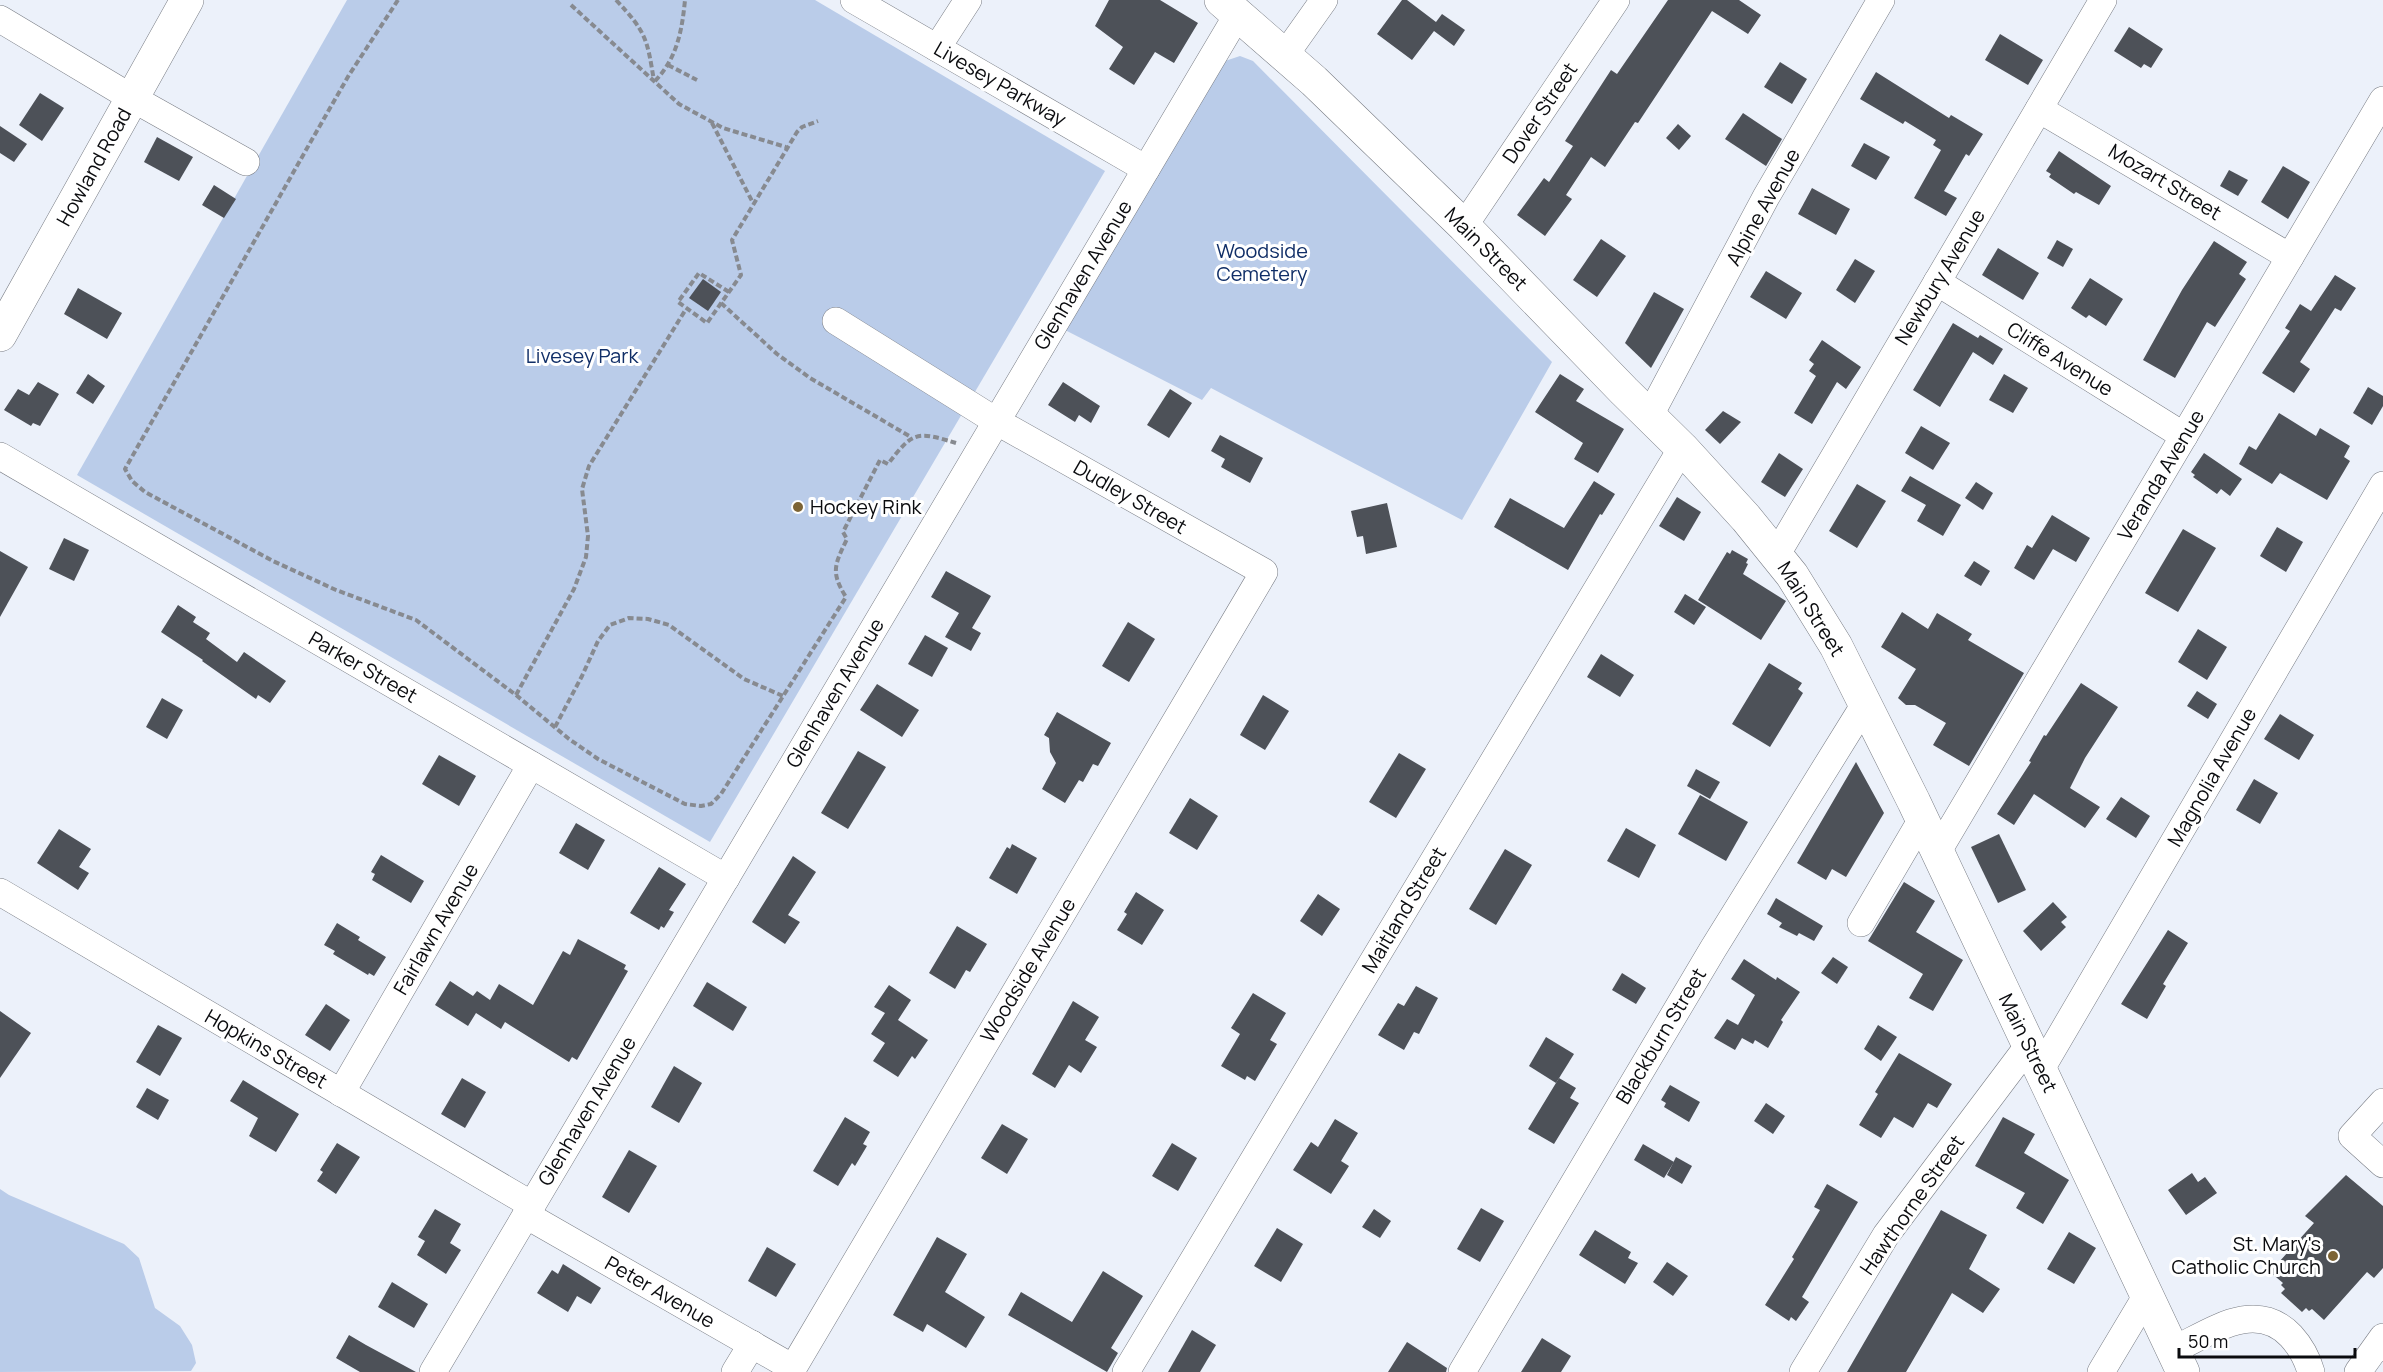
<svg xmlns="http://www.w3.org/2000/svg" width="2383" height="1372" viewBox="0 0 2383 1372" font-family="Manrope,sans-serif">
	<style>
		.green { fill: #bacce9 }
		.building { fill: #4d5158 }
		.lines { fill: none; stroke-linecap: round; stroke-linejoin: round }
		.minor-casing { stroke: #797d85; stroke-width: 28 }
		.major-casing { stroke: #797d85; stroke-width: 34 }
		.path { stroke: #878a90; stroke-width: 4; stroke-dasharray: 6 3; stroke-linecap: butt }
		.minor { stroke: #fff; stroke-width: 27 }
		.major { stroke: #fff; stroke-width: 33 }
		.poi-dot { fill: #7d6435; stroke: #fff; stroke-width: 2 }
		.labels { text-anchor: middle; stroke-width: 6; stroke-linejoin: round; paint-order: stroke }
		.street-label { font-size: 20px; fill: #0a0b0e; stroke: #fff }
		.park-label { font-size: 20px; fill: #102e67; stroke: #fff }
		.poi-label { font-size: 20px; fill: #0a0b0e; stroke: #fff; text-anchor: start }
	</style>
	<rect width="100%" height="100%" fill="#ecf1fa"/>
	<g class="green">
		<polygon points="347,0 815,0 1105,171 710,842 77,475"/>
		<polygon points="1240,56 1253,61 1552,362 1462,520 1211,388 1202,400 1065,330 1225,61"/>
		<polygon points="0,1189 9,1195 124,1244 139,1258 155,1308 180,1326 192,1345 196,1363 191,1371 0,1372"/>
	</g>
	<g class="building">
		<polygon points="1109,0 1160,0 1198,23 1174,63 1155,52 1134,85 1109,69 1123,47 1095,26"/>
		<polygon points="1402,0 1407,0 1436,22 1442,14 1465,30 1454,46 1434,31 1412,60 1377,34"/>
		<polygon points="1668,0 1739,0 1761,15 1748,34 1712,11 1638,123 1635,122 1605,167 1591,157 1566,195 1572,199 1545,236 1517,215 1544,178 1549,182 1573,146 1565,141 1611,70 1617,74"/>
		<polygon points="2129,27 2163,49 2151,68 2144,64 2141,68 2114,51"/>
		<polygon points="2000,34 2043,60 2028,85 1985,60"/>
		<polygon points="1780,62 1807,79 1792,104 1764,87"/>
		<polygon points="1876,72 1949,118 1951,115 1983,134 1969,156 1966,154 1944,191 1957,198 1946,216 1914,198 1941,150 1933,145 1936,140 1905,121 1903,124 1860,99"/>
		<polygon points="40,93 64,108 42,141 19,125"/>
		<polygon points="1743,113 1782,139 1766,166 1725,139"/>
		<polygon points="1678,124 1691,136 1679,150 1666,138"/>
		<polygon points="0,126 27,144 14,162 0,153"/>
		<polygon points="157,137 193,157 179,181 144,162"/>
		<polygon points="1864,143 1890,157 1876,180 1851,166"/>
		<polygon points="2059,151 2111,186 2099,205 2076,192 2074,194 2049,177 2051,174 2046,171"/>
		<polygon points="2283,166 2310,182 2288,219 2261,202"/>
		<polygon points="2229,170 2248,180 2238,196 2220,186"/>
		<polygon points="214,185 236,199 224,218 202,205"/>
		<polygon points="1812,188 1850,209 1836,235 1798,214"/>
		<polygon points="1601,239 1626,256 1597,297 1573,280"/>
		<polygon points="2057,240 2073,249 2063,267 2047,258"/>
		<polygon points="2214,241 2247,262 2239,274 2246,279 2215,327 2207,322 2175,378 2143,360 2182,290"/>
		<polygon points="1998,248 2039,273 2023,300 1982,275"/>
		<polygon points="1855,259 1875,271 1855,303 1836,290"/>
		<polygon points="1766,271 1802,293 1786,319 1750,297"/>
		<polygon points="2335,275 2356,288 2341,311 2335,308 2300,362 2310,369 2294,393 2262,373 2290,331 2285,328 2300,304 2311,311"/>
		<polygon points="2090,278 2123,299 2106,326 2089,315 2086,318 2071,308"/>
		<polygon points="703,279 721,292 708,311 689,298"/>
		<polygon points="78,288 122,313 107,339 64,314"/>
		<polygon points="1654,292 1684,309 1651,368 1625,343"/>
		<polygon points="1953,323 1978,338 1980,335 2003,349 1993,365 1973,352 1940,407 1913,390"/>
		<polygon points="1822,340 1861,367 1846,389 1837,382 1812,424 1794,413 1816,376 1809,371 1814,364 1809,360"/>
		<polygon points="88,374 105,386 93,404 76,393"/>
		<polygon points="1560,374 1584,389 1576,401 1624,429 1598,473 1574,459 1583,443 1535,412"/>
		<polygon points="2004,374 2028,388 2013,413 1989,400"/>
		<polygon points="38,382 59,394 40,426 33,423 31,426 4,410 18,389 29,395"/>
		<polygon points="1063,382 1100,406 1091,423 1079,415 1075,422 1048,405"/>
		<polygon points="2368,387 2383,396 2383,406 2372,425 2353,413"/>
		<polygon points="1170,389 1192,403 1169,438 1147,425"/>
		<polygon points="1723,411 1741,422 1720,444 1705,430"/>
		<polygon points="2279,413 2316,436 2320,428 2350,446 2344,457 2350,461 2327,500 2280,473 2272,484 2239,464 2249,446 2256,450"/>
		<polygon points="1921,426 1950,443 1933,470 1905,453"/>
		<polygon points="1220,435 1263,458 1250,483 1221,467 1225,459 1211,451"/>
		<polygon points="1779,453 1803,469 1785,497 1761,482"/>
		<polygon points="2204,453 2242,479 2230,496 2221,489 2217,494 2193,477 2195,475 2191,472"/>
		<polygon points="1910,476 1961,505 1943,536 1917,521 1926,505 1901,491"/>
		<polygon points="1594,481 1615,494 1602,515 1600,514 1568,570 1494,527 1510,498 1564,528"/>
		<polygon points="1976,482 1993,493 1983,510 1965,498"/>
		<polygon points="1857,484 1886,501 1857,548 1829,531"/>
		<polygon points="1677,497 1701,512 1684,541 1659,526"/>
		<polygon points="1387,503 1397,547 1366,554 1363,536 1357,537 1351,511"/>
		<polygon points="2052,515 2090,538 2076,562 2053,549 2034,580 2014,568 2027,545 2032,548"/>
		<polygon points="2277,527 2303,542 2286,572 2260,556"/>
		<polygon points="2183,529 2216,548 2178,612 2145,593"/>
		<polygon points="64,538 89,550 74,581 49,569"/>
		<polygon points="1732,550 1748,559 1746,563 1748,564 1743,574 1786,601 1761,640 1698,600 1727,552 1730,554"/>
		<polygon points="0,551 28,567 0,617"/>
		<polygon points="1974,561 1990,571 1981,586 1964,576"/>
		<polygon points="946,571 991,596 972,628 981,633 971,651 945,637 959,613 931,597"/>
		<polygon points="1685,594 1706,607 1694,625 1674,612"/>
		<polygon points="178,605 196,617 193,622 210,633 206,639 237,662 244,652 286,681 270,703 258,695 256,699 202,661 203,660 161,632"/>
		<polygon points="1902,612 1928,629 1937,613 1972,634 1968,640 2024,673 1969,766 1933,745 1946,723 1915,705 1906,705 1898,698 1916,669 1881,647"/>
		<polygon points="1128,622 1155,639 1129,682 1102,666"/>
		<polygon points="2198,629 2227,647 2207,680 2178,662"/>
		<polygon points="925,635 948,648 932,677 908,664"/>
		<polygon points="1601,654 1634,675 1620,697 1587,677"/>
		<polygon points="1769,663 1802,683 1798,689 1803,693 1770,747 1732,724"/>
		<polygon points="2081,683 2118,707 2085,758 2070,788 2100,807 2085,828 2034,794 2014,825 1997,814 2031,762 2029,761 2044,735 2046,736"/>
		<polygon points="877,684 919,710 902,737 860,710"/>
		<polygon points="2197,691 2217,704 2208,719 2187,706"/>
		<polygon points="1263,695 1289,711 1265,750 1240,735"/>
		<polygon points="162,698 183,710 167,739 146,727"/>
		<polygon points="1057,712 1111,743 1098,766 1093,764 1083,782 1079,780 1065,803 1042,789 1056,763 1050,752 1049,738 1044,735"/>
		<polygon points="2280,714 2314,735 2299,760 2264,739"/>
		<polygon points="858,751 886,767 848,829 821,813"/>
		<polygon points="1399,753 1426,769 1396,818 1369,802"/>
		<polygon points="439,755 476,776 459,806 422,784"/>
		<polygon points="1856,762 1884,813 1846,877 1832,869 1826,880 1797,863"/>
		<polygon points="1696,769 1720,782 1710,799 1687,786"/>
		<polygon points="2254,779 2278,793 2260,824 2236,810"/>
		<polygon points="1700,795 1748,822 1726,861 1678,834"/>
		<polygon points="2121,797 2150,816 2136,838 2106,819"/>
		<polygon points="1190,798 1218,816 1197,850 1169,833"/>
		<polygon points="576,823 605,840 588,870 559,853"/>
		<polygon points="1626,828 1656,845 1639,878 1607,861"/>
		<polygon points="59,829 91,849 79,867 89,873 78,890 37,863"/>
		<polygon points="1999,834 2026,890 1998,903 1971,847"/>
		<polygon points="1012,844 1037,858 1017,894 989,878 1007,847 1010,849"/>
		<polygon points="1505,849 1532,865 1496,925 1469,909"/>
		<polygon points="381,855 424,881 411,903 372,880 375,874 371,872"/>
		<polygon points="793,856 816,872 788,915 800,922 785,944 752,922"/>
		<polygon points="659,867 686,884 669,910 674,912 664,928 661,926 659,930 630,913"/>
		<polygon points="1904,882 1935,901 1916,932 1963,960 1933,1011 1909,998 1923,974 1868,941"/>
		<polygon points="1136,892 1164,910 1142,945 1117,930 1127,914 1124,912"/>
		<polygon points="1318,894 1340,909 1322,936 1300,921"/>
		<polygon points="1776,898 1823,926 1814,941 1799,933 1797,936 1779,927 1782,923 1767,914"/>
		<polygon points="2053,902 2067,917 2061,922 2066,927 2041,951 2023,931"/>
		<polygon points="337,923 360,937 358,940 386,957 374,976 369,973 368,975 333,954 335,951 324,945"/>
		<polygon points="957,926 987,944 970,972 966,970 955,989 929,973"/>
		<polygon points="2168,930 2188,943 2163,984 2166,986 2147,1019 2121,1004"/>
		<polygon points="578,939 626,965 624,969 628,971 577,1060 572,1057 569,1062 505,1022 501,1029 476,1013 468,1026 435,1005 450,981 473,996 477,991 490,1000 499,984 533,1005 563,951 570,955"/>
		<polygon points="1833,957 1848,967 1837,984 1821,973"/>
		<polygon points="1744,959 1776,980 1777,977 1800,992 1781,1020 1783,1022 1768,1048 1755,1040 1753,1044 1742,1038 1735,1050 1714,1038 1727,1019 1738,1025 1755,995 1731,979"/>
		<polygon points="1622,973 1646,988 1636,1004 1612,990"/>
		<polygon points="707,982 747,1007 733,1031 693,1006"/>
		<polygon points="889,985 911,1000 898,1020 928,1040 915,1059 912,1056 898,1077 873,1061 885,1043 871,1034 885,1013 874,1007"/>
		<polygon points="1416,986 1438,998 1419,1034 1414,1032 1404,1050 1378,1035 1398,1003 1404,1006"/>
		<polygon points="1253,993 1286,1013 1270,1040 1277,1044 1255,1081 1247,1076 1245,1080 1221,1066 1240,1034 1231,1028"/>
		<polygon points="1073,1001 1099,1017 1085,1040 1097,1047 1081,1073 1069,1065 1055,1088 1032,1074"/>
		<polygon points="326,1004 350,1020 330,1051 305,1035"/>
		<polygon points="0,1011 31,1033 0,1078"/>
		<polygon points="158,1025 182,1038 160,1076 136,1062"/>
		<polygon points="1878,1025 1897,1037 1881,1061 1864,1049"/>
		<polygon points="1546,1037 1574,1054 1556,1083 1529,1066"/>
		<polygon points="1899,1053 1952,1084 1937,1108 1928,1103 1913,1128 1894,1117 1881,1138 1859,1125 1878,1094 1875,1092"/>
		<polygon points="674,1066 702,1083 679,1123 651,1107"/>
		<polygon points="462,1078 486,1092 465,1128 441,1114"/>
		<polygon points="1559,1078 1576,1088 1570,1098 1579,1103 1554,1144 1528,1129"/>
		<polygon points="243,1080 299,1114 276,1152 249,1136 258,1118 230,1101"/>
		<polygon points="1670,1085 1700,1102 1689,1122 1664,1107 1666,1103 1661,1100"/>
		<polygon points="147,1088 169,1100 158,1120 136,1107"/>
		<polygon points="1766,1103 1785,1116 1773,1134 1754,1121"/>
		<polygon points="845,1117 870,1132 863,1144 867,1146 855,1166 852,1163 838,1186 813,1171"/>
		<polygon points="2003,1117 2035,1134 2024,1153 2069,1180 2043,1224 2016,1208 2025,1193 1975,1166"/>
		<polygon points="1335,1119 1358,1133 1341,1161 1349,1166 1331,1194 1293,1170 1311,1142 1318,1147"/>
		<polygon points="1002,1124 1028,1139 1007,1174 981,1158"/>
		<polygon points="337,1143 360,1157 336,1194 317,1181 323,1172 320,1170"/>
		<polygon points="1172,1143 1197,1158 1178,1191 1152,1176"/>
		<polygon points="1643,1144 1674,1162 1664,1178 1634,1160"/>
		<polygon points="629,1150 657,1166 629,1213 602,1197"/>
		<polygon points="1676,1157 1692,1166 1682,1184 1667,1175"/>
		<polygon points="2192,1173 2198,1182 2205,1177 2217,1193 2186,1215 2168,1190"/>
		<polygon points="2346,1175 2383,1206 2383,1268 2374,1278 2367,1272 2324,1320 2312,1309 2309,1311 2306,1308 2302,1312 2281,1293 2285,1289 2281,1285 2283,1283 2270,1272 2314,1223 2305,1216"/>
		<polygon points="1827,1184 1858,1202 1802,1297 1809,1302 1796,1321 1791,1317 1789,1321 1765,1305 1794,1259 1792,1257 1820,1210 1814,1207"/>
		<polygon points="1481,1208 1504,1221 1480,1262 1457,1249"/>
		<polygon points="435,1209 461,1224 450,1243 461,1250 446,1274 417,1255 425,1241 418,1237"/>
		<polygon points="1374,1209 1391,1221 1380,1238 1362,1227"/>
		<polygon points="1941,1210 1987,1235 1969,1269 2000,1289 1983,1313 1952,1293 1906,1372 1847,1372"/>
		<polygon points="1277,1228 1303,1244 1281,1282 1254,1266"/>
		<polygon points="1595,1230 1631,1252 1628,1258 1638,1263 1625,1284 1579,1255"/>
		<polygon points="2069,1232 2096,1248 2074,1284 2047,1269"/>
		<polygon points="937,1237 967,1254 945,1292 985,1317 966,1348 927,1324 923,1332 893,1315"/>
		<polygon points="767,1247 796,1264 776,1297 748,1281"/>
		<polygon points="1667,1262 1688,1276 1673,1296 1653,1282"/>
		<polygon points="563,1264 601,1288 591,1304 577,1296 568,1312 537,1293 552,1270 558,1274"/>
		<polygon points="1103,1271 1143,1296 1111,1348 1118,1353 1107,1372 1008,1315 1021,1292 1072,1322"/>
		<polygon points="392,1282 428,1304 414,1328 378,1307"/>
		<polygon points="1192,1330 1216,1345 1200,1372 1168,1372"/>
		<polygon points="349,1335 366,1345 416,1372 360,1372 336,1358"/>
		<polygon points="1542,1338 1571,1356 1561,1372 1521,1372"/>
		<polygon points="1407,1342 1447,1368 1446,1372 1388,1372"/>
	</g>
	<g class="lines">
		<g class="minor-casing">
			<g id="minor">
				<polyline points="854,0 1146,169"/>
				<polyline points="0,19 132,98 246,162"/>
				<polyline points="937,48 968,0"/>
				<polyline points="1285,55 1324,0"/>
				<polyline points="2039,109 2290,257"/>
				<polyline points="1464,226 1616,0"/>
				<polyline points="1937,282 2184,436"/>
				<polyline points="1649,417 1766,197 1881,0"/>
				<polyline points="0,456 726,878"/>
				<polyline points="1777,554 2103,0"/>
				<polyline points="1938,851 2383,100"/>
				<polyline points="0,892 532,1205"/>
				<polyline points="1861,923 1922,819"/>
				<polyline points="2041,1069 2383,485"/>
				<polyline points="341,1093 531,765"/>
				<polyline points="2383,1102 2352,1136 2383,1164"/>
				<polyline points="526,1215 793,1368 1264,572 996,421 836,321"/>
				<path d="M 2173,1350 C 2210,1333 2255,1298 2291,1336 C 2301,1347 2307,1358 2311,1372"/>
				<polyline points="433,1372 1238,14"/>
				<polyline points="735,1372 752,1344"/>
				<polyline points="1126,1372 1682,448"/>
				<polyline points="1462,1372 1713,949 1865,704"/>
				<polyline points="1803,1372 1886,1235 2029,1045"/>
				<polyline points="2101,1372 2147,1295"/>
				<polyline points="2358,1372 2383,1337"/>
			</g>
		</g>
		<g class="major-casing">
			<g id="major">
				<polyline points="1221,0 1314,81 1464,226 1624,391 1682,448 1746,518 1792,575 1836,646 1914,802 2183,1372"/>
				<polyline points="0,335 187,0"/>
			</g>
		</g>
		<g class="path">
			<path d="M 398,0 L 349,75 L 310,143 L 125,469 L 132,481 L 145,492 L 273,561 L 336,590 L 416,620 L 516,695 L 569,739 L 598,759 L 685,804 L 701,806 L 711,804 L 721,794 L 846,597 C 830,572 835,564 847,539 L 843,532 L 880,460 L 888,464 C 913,431 917,431 956,443"/>
			<path d="M 616,0 C 646,32 647,38 654,81"/>
			<polyline points="571,5 679,104 723,128 786,147"/>
			<polyline points="668,65 697,80"/>
			<path d="M 655,81 C 677,58 682,31 685,0"/>
			<polyline points="712,123 753,203"/>
			<polyline points="729,292 699,273 678,302 707,323 741,275 732,240 797,132 802,127 818,121"/>
			<polyline points="721,303 777,354 810,378 911,437"/>
			<polyline points="516,695 574,589 586,557 588,536 582,489 589,466 686,309"/>
			<polyline points="555,727 582,676 598,641 610,625 629,618 648,619 669,625 744,679 783,696"/>
		</g>
		<use href="#minor" class="minor"/>
		<use href="#major" class="major"/>
	</g>
	<g class="poi-dot">
		<circle cx="798" cy="507" r="6"/>
		<circle cx="2333" cy="1256" r="6"/>
	</g>
	<g class="labels">
		<g class="street-label">
			<text transform="translate(1000 84) rotate(30)" y="7">Livesey Parkway</text>
			<text transform="translate(1540 113) rotate(-56)" y="7">Dover Street</text>
			<text transform="translate(94 167) rotate(-61)" y="7">Howland Road</text>
			<text transform="translate(2165 182) rotate(31)" y="7">Mozart Street</text>
			<text transform="translate(1763 207) rotate(-61)" y="7">Alpine Avenue</text>
			<text transform="translate(1486 249) rotate(45)" y="7">Main Street</text>
			<text transform="translate(1083 275) rotate(-59)" y="7">Glenhaven Avenue</text>
			<text transform="translate(1940 277) rotate(-59)" y="7">Newbury Avenue</text>
			<text transform="translate(2060 359) rotate(32)" y="7">Cliffe Avenue</text>
			<text transform="translate(2161 475) rotate(-59)" y="7">Veranda Avenue</text>
			<text transform="translate(1130 497) rotate(30)" y="7">Dudley Street</text>
			<text transform="translate(1811 609) rotate(58)" y="7">Main Street</text>
			<text transform="translate(363 667) rotate(30)" y="7">Parker Street</text>
			<text transform="translate(835 693) rotate(-59)" y="7">Glenhaven Avenue</text>
			<text transform="translate(2212 777) rotate(-60)" y="7">Magnolia Avenue</text>
			<text transform="translate(1404 910) rotate(-59)" y="7">Maitland Street</text>
			<text transform="translate(436 929) rotate(-60)" y="7">Fairlawn Avenue</text>
			<text transform="translate(1028 970) rotate(-59)" y="7">Woodside Avenue</text>
			<text transform="translate(1661 1036) rotate(-59)" y="7">Blackburn Street</text>
			<text transform="translate(2028 1043) rotate(64)" y="7">Main Street</text>
			<text transform="translate(266 1049) rotate(30)" y="7">Hopkins Street</text>
			<text transform="translate(587 1111) rotate(-59)" y="7">Glenhaven Avenue</text>
			<text transform="translate(1912 1205) rotate(-55)" y="7">Hawthorne Street</text>
			<text transform="translate(660 1292) rotate(30)" y="7">Peter Avenue</text>
		</g>
		<g class="park-label">
			<text x="1262" y="258">Woodside<tspan x="1262" dy="23">Cemetery</tspan></text>
			<text x="582" y="363">Livesey Park</text>
		</g>
		<g class="poi-label">
			<text x="810" y="514">Hockey Rink</text>
			<text x="2321" y="1251" text-anchor="end">St. Mary's<tspan x="2321" dy="23">Catholic Church</tspan></text>
		</g>
	</g>
	<path d="M2179 1348v9h176v-9" fill="none" stroke="#0a0b0e" stroke-width="3"/>
	<text x="2188" y="1348" font-size="18" fill="#0a0b0e" stroke="#ffffff" stroke-width="4.5" paint-order="stroke">50 m</text>
</svg>
